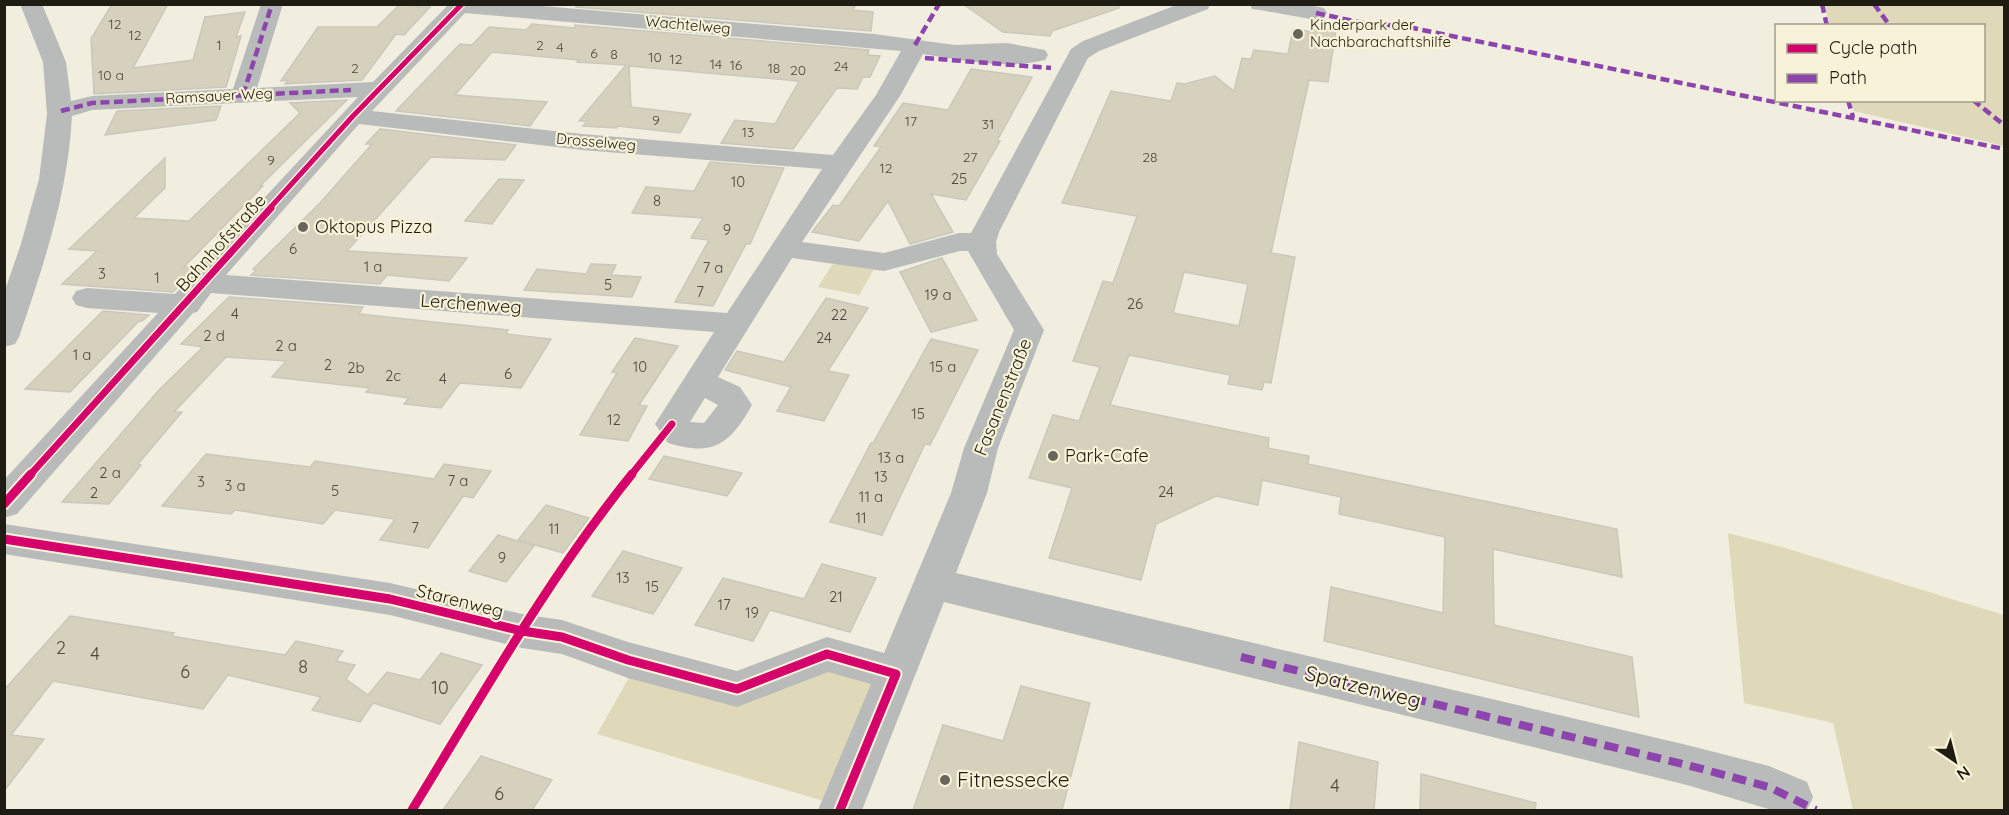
<svg xmlns="http://www.w3.org/2000/svg" width="2009" height="815" viewBox="0 0 2009 815" font-family="Quicksand,sans-serif">
	<style>
		.green { fill: #dfd9ba }
		.building { fill: #d6d1bd; stroke: #cac8bc; stroke-width: 1.5; fill-rule: evenodd }
		.lines { fill: none; stroke-linecap: round; stroke-linejoin: round }
		.minor { fill: #b8bbba; fill-rule: evenodd }
		.quiet-far1 { stroke: #8e44ad; stroke-width: 4.5; stroke-dasharray: 9 4.5; stroke-linecap: butt }
		.quiet { stroke: #8e44ad; stroke-width: 8; stroke-dasharray: 14 8; stroke-linecap: butt }
		.cycleway-far2-casing { stroke: #f8f3d8; stroke-width: 8 }
		.cycleway-far1-casing { stroke: #f8f3d8; stroke-width: 10 }
		.cycleway-casing { stroke: #f8f3d8; stroke-width: 13 }
		.cycleway-far2 { stroke: #d6006c; stroke-width: 5 }
		.cycleway-far1 { stroke: #d6006c; stroke-width: 7 }
		.cycleway { stroke: #d6006c; stroke-width: 9 }
		.poi-dot { fill: #68665a; stroke: #f8f3d8; stroke-width: 2 }
		.labels { text-anchor: middle; stroke-width: 4.5; stroke-linejoin: round; paint-order: stroke }
		.far-number-label { font-size: 14px; fill: #4d4a3e }
		.far-street-label { font-size: 15px; fill: #1f1d13; stroke: #f8f3d8 }
		.far-poi-label { font-size: 15px; fill: #1f1d13; stroke: #f8f3d8; text-anchor: start }
		.number-label { font-size: 15px; fill: #4d4a3e }
		.poi-label { font-size: 18px; fill: #1f1d13; stroke: #f8f3d8; text-anchor: start }
		.street-label { font-size: 18px; fill: #1f1d13; stroke: #f8f3d8 }
		.near-number-label { font-size: 18px; fill: #4d4a3e }
		.near-street-label { font-size: 21px; fill: #1f1d13; stroke: #f8f3d8 }
		.near-poi-label { font-size: 21px; fill: #1f1d13; stroke: #f8f3d8; text-anchor: start }
	</style>
	<rect width="100%" height="100%" fill="#f1eedf"/>
	<g class="green">
		<polygon points="1824,5 2004,5 2004,146 1854,111 1851,101 1984,100 1984,26 1830,25"/>
		<polygon points="842,260 877,264 859,295 818,287 832,265"/>
		<polygon points="1728,533 1782,547 2004,615 2004,810 1853,810 1833,723 1744,703"/>
		<polygon points="823,664 879,681 827,802 597,734 631,674 738,702"/>
	</g>
	<g class="building">
		<polygon points="112,4 168,4 133,68 193,60 205,17 245,12 236,37 241,36 226,87 94,94 91,39"/>
		<polygon points="400,4 419,4 417,7 430,7 404,35 396,34 362,80 285,84 288,80 281,81 318,27 377,27"/>
		<polygon points="576,4 834,4 855,6 853,10 873,12 871,31 576,7"/>
		<polygon points="963,4 1119,4 1119,8 1052,31 1050,36 1003,32"/>
		<polygon points="532,24 575,28 575,25 869,50 868,55 880,56 870,77 863,77 857,89 837,88 793,149 721,143 735,120 775,124 799,81 629,66 631,107 691,114 680,133 618,126 617,128 583,126 587,121 579,121 626,65 577,62 579,60 492,52 455,95 547,102 530,126 396,111 460,44 472,45 489,27 526,30"/>
		<path d="M 1315,28 L 1336,30 L 1328,82 L 1309,80 L 1271,253 L 1295,257 L 1271,383 L 1264,382 L 1262,390 L 1228,384 L 1230,375 L 1129,355 L 1110,405 L 1269,438 L 1268,448 L 1309,456 L 1308,464 L 1617,529 L 1622,577 L 1493,549 L 1494,625 L 1632,657 L 1639,717 L 1324,641 L 1331,587 L 1443,613 L 1445,537 L 1339,514 L 1341,497 L 1262,480 L 1258,505 L 1216,496 L 1156,524 L 1141,580 L 1049,558 L 1072,488 L 1029,478 L 1053,415 L 1079,421 L 1100,367 L 1073,361 L 1103,281 L 1113,283 L 1137,216 L 1062,203 L 1111,91 L 1171,101 L 1177,83 L 1184,84 L 1215,76 L 1234,91 L 1242,58 L 1251,59 L 1254,50 L 1288,54 L 1293,29 L 1314,32 ZM 1184,272 L 1248,284 L 1239,326 L 1173,313 Z"/>
		<polygon points="971,69 1032,77 997,141 1000,141 966,200 931,194 953,232 910,244 888,201 859,241 812,232 833,205 839,206 881,147 874,146 903,103 948,110"/>
		<polygon points="347,100 260,186 263,186 184,267 196,268 173,292 62,284 97,251 69,249 165,158 165,188 134,218 189,221 300,113 290,103"/>
		<polygon points="221,106 216,120 105,135 117,111"/>
		<polygon points="380,129 516,145 505,160 431,157 347,251 467,258 449,281 387,275 380,284 251,275 256,270 253,269 320,203 372,144 366,144"/>
		<polygon points="710,162 784,168 750,244 746,244 713,306 675,302 709,240 691,238 703,218 632,213 646,187 694,191"/>
		<polygon points="499,179 524,180 492,224 465,221"/>
		<polygon points="942,258 977,320 931,332 900,272"/>
		<polygon points="591,264 616,265 611,275 641,277 632,297 524,290 537,269 586,274"/>
		<polygon points="229,297 363,307 359,314 508,330 506,334 551,339 521,388 460,383 441,408 404,404 409,398 366,392 370,388 272,377 286,361 226,357 174,412 182,412 138,464 141,465 109,504 62,502 159,390 203,347 181,344"/>
		<polygon points="826,298 868,308 828,371 849,375 824,421 777,411 791,387 725,370 737,351 784,362"/>
		<polygon points="103,311 149,315 142,321 139,321 70,392 25,389"/>
		<polygon points="635,338 678,346 639,405 647,406 628,441 580,435 617,373 612,372"/>
		<polygon points="931,339 978,350 930,445 925,444 882,535 830,522 871,443 873,443"/>
		<polygon points="206,454 310,467 315,461 434,479 444,464 491,471 473,498 463,496 428,548 380,540 395,519 335,510 323,524 235,510 231,514 162,506"/>
		<polygon points="664,456 742,473 727,496 649,479"/>
		<polygon points="546,505 589,518 563,553 518,540"/>
		<polygon points="498,535 534,546 506,582 469,571"/>
		<polygon points="623,551 682,568 653,614 592,596"/>
		<polygon points="822,564 876,578 850,632 770,610 753,641 695,625 723,578 804,599"/>
		<polygon points="70,616 174,633 171,636 285,655 296,641 343,651 336,661 355,665 346,679 368,695 387,672 420,680 441,653 482,665 440,724 373,703 360,722 312,710 321,697 228,675 203,709 53,681 11,735 44,739 4,791 4,690"/>
		<polygon points="1021,686 1090,703 1062,810 913,810 943,725 1003,741"/>
		<polygon points="1299,742 1378,762 1374,810 1290,810"/>
		<polygon points="481,756 552,780 532,810 443,810"/>
		<polygon points="1421,774 1536,803 1535,810 1420,810"/>
	</g>
	<g class="lines">
		<g class="minor">
			<path d="M 20,4 L 42,4 L 66,62 L 71,101 L 92,96 L 233,89 L 261,4 L 283,4 L 257,88 L 373,82 L 449,4 L 519,4 L 874,34 L 955,45 L 1007,43 L 1045,50 L 1048,55 L 1045,60 C 1006,70 962,60 923,54 L 900,96 L 802,242 L 884,253 L 959,233 L 971,233 L 1071,49 L 1083,41 L 1179,4 L 1210,4 L 1208,9 L 1099,51 L 1088,58 L 999,232 L 996,242 L 997,254 L 1044,330 L 998,448 L 987,493 L 956,573 L 1687,745 L 1769,766 L 1807,782 L 1813,797 L 1807,810 L 1772,810 L 1687,785 L 944,602 L 862,810 L 818,810 L 871,684 L 828,672 L 737,707 L 628,678 L 562,654 L 522,648 L 390,615 L 4,554 L 4,524 L 390,583 L 522,614 L 562,620 L 628,642 L 737,671 L 827,637 L 884,653 L 951,493 L 964,448 L 1014,330 L 968,251 L 960,251 L 884,271 L 792,258 L 718,377 L 740,387 L 752,405 C 730,444 714,457 668,443 L 655,424 L 714,332 L 211,293 L 197,312 L 193,313 L 17,514 L 4,518 L 4,480 L 158,313 L 87,308 L 76,305 L 72,298 L 76,291 L 87,288 L 175,294 L 358,97 L 92,110 L 72,116 C 68,193 44,264 19,337 L 15,344 L 4,347 L 4,293 L 21,244 L 39,179 L 47,114 L 43,62 ZM 465,13 L 901,51 L 876,95 L 833,155 L 582,134 L 372,111 ZM 359,124 L 582,150 L 822,169 L 727,313 L 226,275 ZM 705,398 L 718,405 L 704,423 L 690,422 Z"/>
			<polygon points="1250,4 1304,4 1324,8 1327,13 1324,18 1316,20 1260,10 1252,9"/>
		</g>
		<g class="quiet-far1">
			<polyline points="1822,4 1827,26"/>
			<polyline points="1874,4 1890,26"/>
			<polyline points="1316,13 1368,24 1403,26 2004,149"/>
			<polyline points="915,45 939,4"/>
			<polyline points="925,58 1051,68"/>
			<polyline points="243,95 272,4"/>
			<polyline points="1848,100 1853,117"/>
			<polyline points="1973,100 2004,125"/>
			<polyline points="61,111 92,103 351,90"/>
		</g>
		<polyline class="quiet" points="1241,657 1687,765 1769,787 1816,810"/>
		<g class="cycleway-far2-casing">
			<polyline id="cycleway-far2" points="269,209 353,116 462,4"/>
		</g>
		<g class="cycleway-far1-casing">
			<g id="cycleway-far1">
				<polyline points="30,475 271,208"/>
				<polyline points="631,475 672,424"/>
			</g>
		</g>
		<g class="cycleway-casing">
			<g id="cycleway">
				<polyline points="4,504 31,474"/>
				<polyline points="4,539 390,599 522,631 562,637 628,660 737,689 827,654 896,674 840,810"/>
				<path d="M 412,810 C 482,696 548,578 632,474"/>
			</g>
		</g>
		<use href="#cycleway-far2" class="cycleway-far2"/>
		<use href="#cycleway-far1" class="cycleway-far1"/>
		<use href="#cycleway" class="cycleway"/>
	</g>
	<g class="poi-dot">
		<circle cx="1298" cy="34" r="6"/>
		<circle cx="303" cy="227" r="6"/>
		<circle cx="1053" cy="456" r="6"/>
		<circle cx="945" cy="780" r="6"/>
	</g>
	<g class="labels">
		<g class="far-number-label">
			<text x="115" y="29">12</text>
			<text x="135" y="40">12</text>
			<text x="219" y="50">1</text>
			<text x="540" y="50">2</text>
			<text x="560" y="52">4</text>
			<text x="594" y="58">6</text>
			<text x="614" y="59">8</text>
			<text x="655" y="62">10</text>
			<text x="676" y="64">12</text>
			<text x="716" y="69">14</text>
			<text x="736" y="70">16</text>
			<text x="841" y="71">24</text>
			<text x="355" y="73">2</text>
			<text x="774" y="73">18</text>
			<text x="798" y="75">20</text>
			<text x="111" y="80">10 a</text>
			<text x="656" y="125">9</text>
			<text x="911" y="126">17</text>
			<text x="988" y="129">31</text>
			<text x="748" y="137">13</text>
			<text x="970" y="162">27</text>
			<text x="1150" y="162">28</text>
			<text x="271" y="165">9</text>
			<text x="886" y="173">12</text>
		</g>
		<g class="far-street-label">
			<text transform="translate(688 25) rotate(5)" y="5">Wachtelweg</text>
			<text transform="translate(219 96) rotate(-3)" y="5">Ramsauer Weg</text>
			<text transform="translate(596 142) rotate(5)" y="5">Drosselweg</text>
		</g>
		<g class="far-poi-label">
			<text x="1310" y="30">Kinderpark der<tspan x="1310" dy="17">Nachbarachaftshilfe</tspan></text>
		</g>
		<g class="number-label">
			<text x="959" y="184">25</text>
			<text x="738" y="187">10</text>
			<text x="657" y="206">8</text>
			<text x="727" y="235">9</text>
			<text x="293" y="254">6</text>
			<text x="373" y="272">1 a</text>
			<text x="713" y="273">7 a</text>
			<text x="102" y="279">3</text>
			<text x="157" y="283">1</text>
			<text x="608" y="290">5</text>
			<text x="700" y="297">7</text>
			<text x="938" y="300">19 a</text>
			<text x="1135" y="309">26</text>
			<text x="235" y="319">4</text>
			<text x="839" y="320">22</text>
			<text x="214" y="341">2 d</text>
			<text x="824" y="343">24</text>
			<text x="286" y="351">2 a</text>
			<text x="82" y="360">1 a</text>
			<text x="328" y="370">2</text>
			<text x="640" y="372">10</text>
			<text x="943" y="372">15 a</text>
			<text x="356" y="373">2b</text>
			<text x="508" y="379">6</text>
			<text x="393" y="381">2c</text>
			<text x="443" y="384">4</text>
			<text x="918" y="419">15</text>
			<text x="614" y="425">12</text>
			<text x="891" y="463">13 a</text>
			<text x="110" y="478">2 a</text>
			<text x="881" y="482">13</text>
			<text x="458" y="486">7 a</text>
			<text x="201" y="487">3</text>
			<text x="235" y="491">3 a</text>
			<text x="335" y="496">5</text>
			<text x="1166" y="497">24</text>
			<text x="94" y="498">2</text>
			<text x="871" y="502">11 a</text>
			<text x="861" y="523">11</text>
			<text x="415" y="533">7</text>
			<text x="554" y="534">11</text>
			<text x="502" y="563">9</text>
			<text x="623" y="583">13</text>
			<text x="652" y="592">15</text>
			<text x="836" y="602">21</text>
			<text x="724" y="610">17</text>
			<text x="752" y="618">19</text>
		</g>
		<g class="poi-label">
			<text x="315" y="233">Oktopus Pizza</text>
			<text x="1065" y="462">Park-Cafe</text>
		</g>
		<g class="street-label">
			<text transform="translate(221 243) rotate(-48)" y="6">Bahnhofstraße</text>
			<text transform="translate(471 304) rotate(4)" y="6">Lerchenweg</text>
			<text transform="translate(1003 397) rotate(-68)" y="6">Fasanenstraße</text>
			<text transform="translate(460 601) rotate(14)" y="6">Starenweg</text>
		</g>
		<g class="near-number-label">
			<text x="61" y="654">2</text>
			<text x="95" y="660">4</text>
			<text x="303" y="673">8</text>
			<text x="185" y="678">6</text>
			<text x="440" y="694">10</text>
			<text x="1335" y="792">4</text>
			<text x="499" y="800">6</text>
		</g>
		<g class="near-street-label">
			<text transform="translate(1363 687) rotate(14)" y="7">Spatzenweg</text>
		</g>
		<g class="near-poi-label">
			<text x="957" y="787">Fitnessecke</text>
		</g>
	</g>
	<rect width="2009" height="815" fill="none" stroke="#1f1d13" stroke-width="12"/>
	<rect x="1775" y="24" width="210" height="78" fill="#f8f3d8" stroke="#a19d89" stroke-width="1.5"/>
	<rect x="1787" y="44" width="30" height="9" fill="#d6006c" stroke="#a19d89" stroke-width="1.5"/>
	<text x="1829" y="54" font-size="18" fill="#1f1d13">Cycle path</text>
	<rect x="1787" y="74" width="30" height="9" fill="#8e44ad" stroke="#a19d89" stroke-width="1.5"/>
	<text x="1829" y="84" font-size="18" fill="#1f1d13">Path</text>
	<g transform="translate(1955 761) rotate(145)" stroke="#f8f3d8" stroke-width="4.5" paint-order="stroke">
	<path d="M0-4.5L10 22L0 15L-10 22Z" fill="#1f1d13"/>
	<text y="-9" font-size="16" font-weight="bold" text-anchor="middle" fill="#1f1d13">N</text>
	</g>
</svg>
